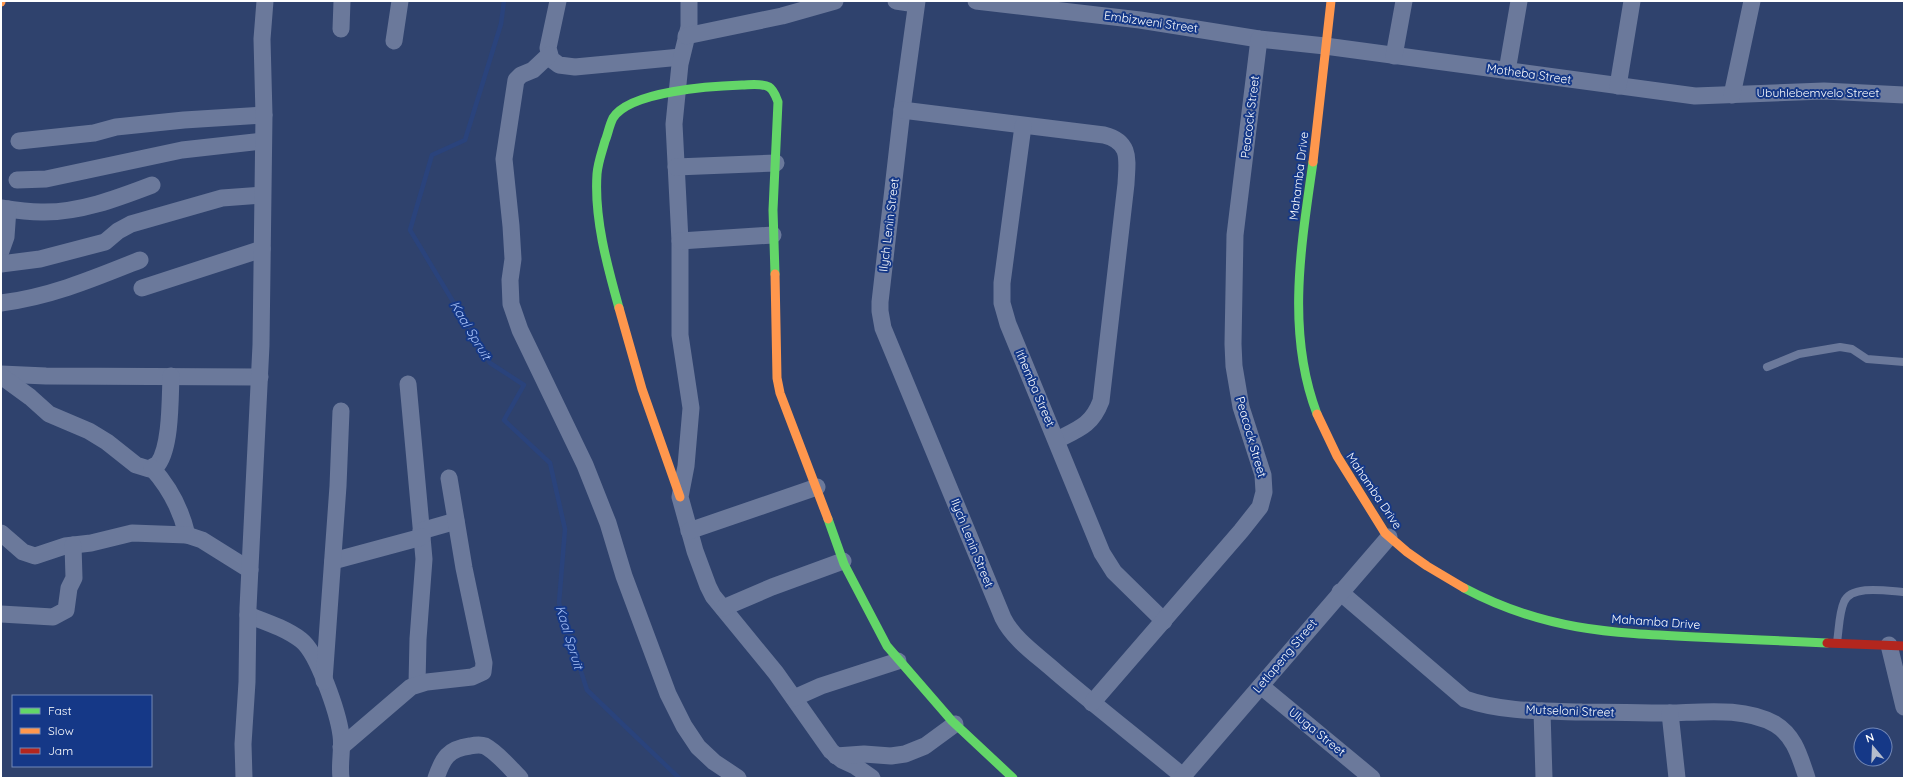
<svg xmlns="http://www.w3.org/2000/svg" width="1905" height="779" viewBox="0 0 1905 779" font-family="Quicksand,sans-serif">
	<style>
		.lines { fill: none; stroke-linecap: round; stroke-linejoin: round }
		.stream { stroke: #2a437c; stroke-width: 4.5 }
		.lane { stroke: #6b799b; stroke-width: 8 }
		.street { stroke: #6b799b; stroke-width: 17 }
		.fast { stroke: #63d668; stroke-width: 9 }
		.slow { stroke: #ff974d; stroke-width: 9 }
		.jam { stroke: #b3261e; stroke-width: 9 }
		.labels { text-anchor: middle; stroke-width: 4; stroke-linejoin: round; paint-order: stroke }
		.street-label { font-size: 12px; fill: #fff; stroke: #153887 }
		.water-label { font-size: 13px; font-style: italic; fill: #a6c0f6; stroke: #153887 }
	</style>
	<rect width="100%" height="100%" fill="#2f426d"/>
	<g class="lines">
		<polyline class="stream" points="504,1 501,24 465,140 432,155 410,230 490,363 524,385 504,420 550,463 565,529 559,603 587,690 679,778"/>
		<g class="lane">
			<polyline points="1767,367 1799,354 1840,347 1852,349 1867,359 1904,362"/>
			<path d="M 1837,642 C 1839,630 1839,613 1844,602 C 1851,584 1888,591 1904,592"/>
		</g>
		<g class="street">
			<polyline points="558,1 548,48 551,59 559,65 575,67 681,57"/>
			<polyline points="689,1 689,27 680,64 674,124 680,241 680,335 691,408 686,466 680,497 695,551 708,586 713,596 776,673 831,751 842,760 855,766 872,778"/>
			<polyline points="896,1 916,4"/>
			<path d="M 917,1 L 902,110 L 880,302 L 880,311 L 883,328 L 1003,618 C 1014,640 1037,655 1056,672 C 1098,708 1142,742 1185,778"/>
			<polyline points="976,1 1140,20 1259,39 1325,46 1695,96 1824,91 1904,95"/>
			<polyline points="341,29 342,1"/>
			<polyline points="686,36 782,16 835,1"/>
			<polyline points="394,41 400,1"/>
			<polyline points="549,55 533,70 521,75 516,80 504,159 511,226 513,259 510,280 511,304 520,330 585,465 608,523 624,576 668,694 684,726 698,747 714,762 738,778"/>
			<polyline points="1394,56 1404,1"/>
			<polyline points="1507,71 1519,1"/>
			<polyline points="1618,86 1632,1"/>
			<polyline points="1732,95 1752,1"/>
			<path d="M 902,110 L 1104,135 C 1132,142 1127,161 1126,184 L 1101,401 C 1092,425 1079,429 1057,440"/>
			<polyline points="1023,126 1002,283 1002,303 1008,324 1102,553 1114,572 1164,621"/>
			<polyline points="19,141 94,133 116,127 184,120 264,115"/>
			<polyline points="676,167 776,163"/>
			<polyline points="17,180 46,179 182,150 263,141"/>
			<path d="M 1,208 C 14,210 28,212 41,212 C 79,213 118,198 152,185"/>
			<polyline points="680,241 773,235"/>
			<polyline points="1,251 6,237 8,209"/>
			<polyline points="1,264 40,259 105,242 118,231 131,224 222,198 262,195"/>
			<polyline points="142,288 262,249"/>
			<path d="M 1,303 C 50,297 95,278 140,260"/>
			<polyline points="1,374 46,376 260,377"/>
			<path d="M 1,376 L 30,397 L 49,414 L 89,431 L 107,442 L 136,465 L 149,469 L 158,464 C 171,446 170,399 171,376"/>
			<polyline points="408,384 424,559 418,639 417,684"/>
			<path d="M 152,468 C 170,488 181,509 187,535"/>
			<polyline points="421,531 456,521"/>
			<polyline points="689,531 817,487"/>
			<polyline points="1,533 23,552 35,556 65,546 91,543 132,533 187,535 202,540 250,570"/>
			<polyline points="333,561 422,537"/>
			<path d="M 1340,592 L 1465,699 C 1501,712 1544,711 1582,712 C 1611,712 1641,713 1670,713 C 1705,712 1744,707 1775,724 C 1795,736 1800,758 1807,778"/>
			<polyline points="723,608 772,587 843,561"/>
			<polyline points="1,614 53,617 66,610 69,588 74,578 73,545"/>
			<path d="M 248,615 C 266,622 285,628 301,640 C 318,653 338,713 341,735 C 343,749 339,764 341,778"/>
			<polyline points="1889,645 1904,707"/>
			<polyline points="324,681 338,486 341,411"/>
			<polyline points="1261,686 1372,778"/>
			<polyline points="794,698 821,686 898,661"/>
			<polyline points="1092,703 1241,531 1260,507 1264,492 1263,475 1241,407 1234,366 1233,344 1235,235 1259,39"/>
			<polyline points="1542,711 1544,778"/>
			<polyline points="1670,713 1677,778"/>
			<polyline points="341,747 411,687 427,682 472,677 483,672 484,663 464,568 449,478"/>
			<polyline points="836,756 864,754 891,756 905,754 925,746 955,724"/>
			<polyline points="1183,776 1389,537"/>
			<polyline points="244,778 243,744 247,682 248,608 261,345 264,115 262,39 265,1"/>
			<path d="M 436,778 C 443,758 448,749 470,746 C 475,745 480,744 485,746 C 498,753 510,768 520,778"/>
		</g>
		<g class="fast">
			<path d="M 1313,162 C 1301,246 1286,333 1317,414"/>
			<path d="M 619,308 C 607,265 594,218 597,174 C 598,162 602,152 605,141 C 608,134 609,126 613,118 C 630,91 712,86 742,85 C 749,85 762,83 769,87 C 774,90 776,97 778,102 L 773,210 L 775,274"/>
			<polyline points="828,519 844,564 887,646 952,721 1013,778"/>
			<path d="M 1464,588 C 1543,630 1609,633 1696,637 C 1740,639 1783,641 1827,643"/>
		</g>
		<g class="slow">
			<polyline points="1,1 1,2"/>
			<polyline points="1313,162 1331,1"/>
			<polyline points="775,274 777,378 780,393 828,519"/>
			<polyline points="619,308 642,389 680,497"/>
			<polyline points="1317,414 1337,456 1385,533 1407,552 1427,566 1464,588"/>
		</g>
		<polyline class="jam" points="1827,643 1904,646"/>
	</g>
	<g class="labels">
		<g class="street-label">
			<text transform="translate(1151 22) rotate(8)" y="4">Embizweni Street</text>
			<text transform="translate(1529 74) rotate(8)" y="4">Motheba Street</text>
			<text x="1818" y="97">Ubuhlebemvelo Street</text>
			<text transform="translate(1250 117) rotate(-83)" y="4">Peacock Street</text>
			<text transform="translate(1299 176) rotate(-83)" y="4">Mahamba Drive</text>
			<text transform="translate(889 225) rotate(-83)" y="4">Ilych Lenin Street</text>
			<text transform="translate(1035 388) rotate(67)" y="4">Ithemba Street</text>
			<text transform="translate(1251 437) rotate(74)" y="4">Peacock Street</text>
			<text transform="translate(1374 491) rotate(56)" y="4">Mahamba Drive</text>
			<text transform="translate(972 543) rotate(68)" y="4">Ilych Lenin Street</text>
			<text transform="translate(1656 622) rotate(4)" y="4">Mahamba Drive</text>
			<text transform="translate(1285 656) rotate(-50)" y="4">Letlapeng Street</text>
			<text transform="translate(1570 711) rotate(2)" y="4">Mutseloni Street</text>
			<text transform="translate(1317 732) rotate(39)" y="4">Uluga Street</text>
		</g>
		<g class="water-label">
			<text transform="translate(471 330) rotate(59)" y="5">Kaal Spruit</text>
			<text transform="translate(570 637) rotate(73)" y="5">Kaal Spruit</text>
		</g>
	</g>
	<rect width="1905" height="779" fill="none" stroke="#ffffff" stroke-width="4"/>
	<rect x="12" y="695" width="140" height="72" fill="#153887" stroke="#7388b7"/>
	<rect x="20" y="708" width="20" height="6" fill="#63d668" stroke="#7388b7"/>
	<text x="48" y="715" font-size="12" fill="#ffffff">Fast</text>
	<rect x="20" y="728" width="20" height="6" fill="#ff974d" stroke="#7388b7"/>
	<text x="48" y="735" font-size="12" fill="#ffffff">Slow</text>
	<rect x="20" y="748" width="20" height="6" fill="#b3261e" stroke="#7388b7"/>
	<text x="48" y="755" font-size="12" fill="#ffffff">Jam</text>
	<g transform="translate(1873 747) rotate(341)"><circle r="19" fill="#153887" stroke="#7388b7"/>
	<path d="M0-3L7 15L0 10L-7 15Z" fill="#b6bdcc"/>
	<text y="-6" font-size="11" font-weight="bold" text-anchor="middle" fill="#ffffff">N</text>
	</g>
</svg>
